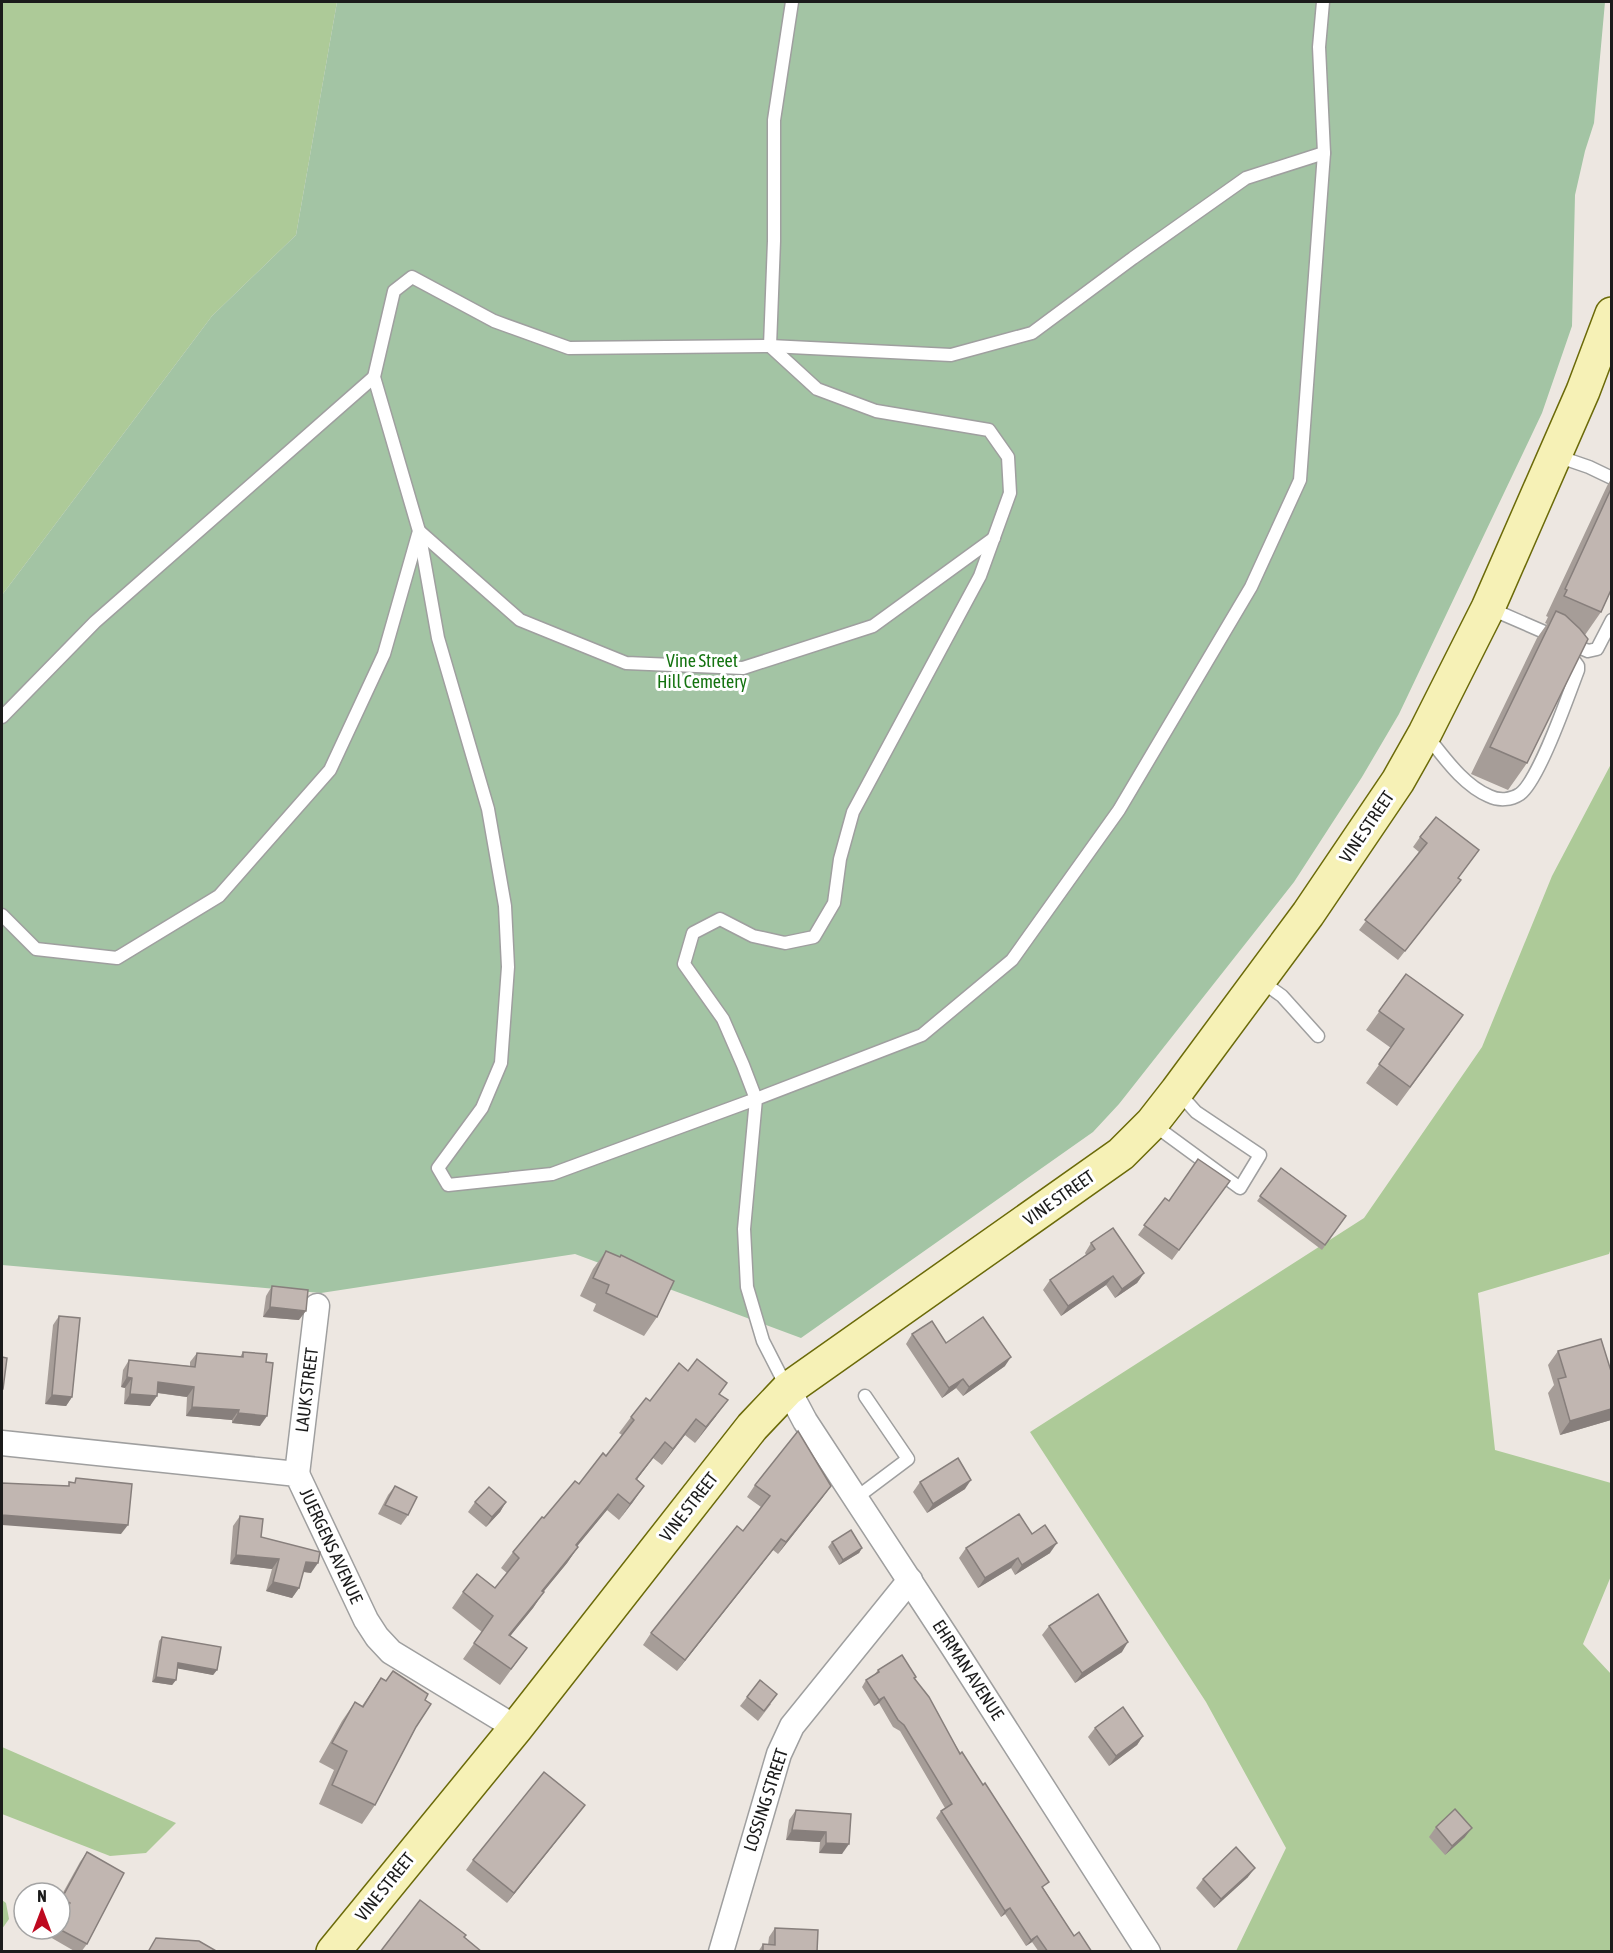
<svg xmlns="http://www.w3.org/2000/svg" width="1613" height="1953" viewBox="0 0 1613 1953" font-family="'Asap Condensed',sans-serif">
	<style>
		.forest { fill: #adca98 }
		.cemetery { fill: #a3c4a4 }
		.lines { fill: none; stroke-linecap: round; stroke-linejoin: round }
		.service-casing { stroke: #9f9f9f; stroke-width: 15 }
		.minor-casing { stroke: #9f9f9f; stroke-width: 27 }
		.secondary-casing { stroke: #6b6a09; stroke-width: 36 }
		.service { stroke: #fff; stroke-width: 12 }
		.minor { stroke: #fff; stroke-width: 24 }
		.secondary { stroke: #f6f1b6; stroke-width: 33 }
		.wall { fill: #a69d98 }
		.shaded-wall { fill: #877f7c }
		.building { fill: #c1b6b1; stroke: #877f7c; stroke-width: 1.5 }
		.labels { text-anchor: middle; stroke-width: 6; stroke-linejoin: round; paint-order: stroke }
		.park-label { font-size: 18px; fill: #147310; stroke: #fff }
		.street-label { font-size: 18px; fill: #1b1b1b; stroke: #fff }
	</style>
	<rect width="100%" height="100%" fill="#ede7e1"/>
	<g class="forest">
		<polygon points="2,2 337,2 296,235 212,316 2,595"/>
		<polygon points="1611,764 1611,1248 1609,1254 1478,1293 1495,1450 1611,1483 1611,1576 1583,1644 1611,1674 1611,1951 1236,1951 1286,1848 1206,1702 1030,1432 1364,1218 1482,1047 1552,876"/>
		<polygon points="2,1747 176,1823 146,1853 110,1856 2,1814"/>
		<polygon points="2,1900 6,1903 9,1919 2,1929"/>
	</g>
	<polygon class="cemetery" points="337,2 1605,2 1594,123 1585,151 1575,195 1572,326 1542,413 1399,714 1362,777 1294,882 1119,1104 1093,1132 801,1338 575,1254 321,1293 2,1265 2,595 212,316 296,235"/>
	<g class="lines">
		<g class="service-casing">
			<g id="service">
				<polyline points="1557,456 1589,467 1612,478"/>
				<polyline points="419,531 438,638 488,809 505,906 508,967 501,1063 482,1108 438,1168 448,1185 552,1174 756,1099 743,1065 723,1019 684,964 693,933 720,919 753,936 785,943 814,937 834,903 840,859 853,812 980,576 1010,493 1008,457 989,430 876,411 817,389 770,346 774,241 774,120 792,2"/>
				<polyline points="419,531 520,620 626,663 743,668 873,626 994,538"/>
				<polyline points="1489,608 1588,651 1597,649 1612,620"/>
				<polyline points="2,717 95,622 374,377"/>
				<path d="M 1427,736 C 1444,757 1463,785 1489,796 C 1499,801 1511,800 1520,794 C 1539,780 1568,696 1578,670 L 1578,666 L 1567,651"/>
				<polyline points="2,915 36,949 117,958 219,896 330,770 384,654 419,531 374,377 394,291 412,277 494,321 569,348 770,346 951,355 1032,333 1133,258 1246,178 1324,153"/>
				<polyline points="1261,981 1282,996 1318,1036"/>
				<polyline points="1154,1125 1240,1188 1260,1155 1196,1112 1178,1092"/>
				<polyline points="787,1388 763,1341 747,1287 744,1229 756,1099 922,1035 1012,960 1119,810 1251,587 1300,480 1324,153 1319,47 1323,2"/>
				<polyline points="856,1498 908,1459 865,1396"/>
			</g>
		</g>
		<g class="minor-casing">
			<g id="minor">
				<polyline points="788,1389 805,1421 953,1647 1148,1952"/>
				<polyline points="2,1443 297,1474 366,1620 377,1637 391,1652 516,1728"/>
				<polyline points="297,1474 317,1306"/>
				<polyline points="721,1952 779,1754 792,1726 910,1580"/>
			</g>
		</g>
		<g class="secondary-casing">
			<polyline id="secondary" points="333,1952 516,1728 752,1427 788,1389 1121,1154 1152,1123 1177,1091 1308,914 1398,781 1425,733 1488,608 1583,391 1612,314"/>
		</g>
		<use href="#service" class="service"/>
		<use href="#minor" class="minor"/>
		<use href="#secondary" class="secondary"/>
	</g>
	<g class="wall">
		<polygon points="1611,479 1611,590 1601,612 1585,635 1527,763 1508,790 1471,774 1537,638 1547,624 1545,623 1548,617 1546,616 1607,486"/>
		<polygon points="1420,837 1479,850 1458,878 1461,880 1454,889 1398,960 1359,930 1419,852 1413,847"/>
		<polygon points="1406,974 1450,1034 1397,1106 1366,1083 1391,1048 1366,1030"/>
		<polygon points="1281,1168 1346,1216 1322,1250 1257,1201"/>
		<polygon points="1230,1181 1172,1260 1138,1235 1165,1198 1169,1201"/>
		<polygon points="1091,1243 1144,1273 1137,1283 1115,1298 1106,1285 1061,1316 1043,1290 1050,1280 1086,1255 1085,1253"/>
		<polygon points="606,1251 657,1317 644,1336 593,1311 596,1304 580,1296 593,1269"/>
		<polygon points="272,1286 299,1320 263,1317 266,1296"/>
		<polygon points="59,1316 72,1397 66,1406 45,1404 53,1325"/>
		<polygon points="912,1334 946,1343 1005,1366 963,1396 956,1388 942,1398 906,1344"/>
		<polygon points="1558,1351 1611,1371 1611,1420 1560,1435 1548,1393 1554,1385 1548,1365"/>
		<polygon points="243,1352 260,1426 232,1423 232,1420 186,1416 187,1397 157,1393 150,1406 124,1404 125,1388 121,1387 123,1370 129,1360 190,1366 190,1362 197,1353 240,1357"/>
		<polygon points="720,1394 716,1416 695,1443 685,1435 662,1465 653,1458 637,1479 644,1486 619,1520 607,1510 577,1546 578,1547 567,1563 543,1592 533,1608 510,1636 527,1648 500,1685 463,1659 482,1632 452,1608 463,1592 495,1588 507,1573 501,1568 513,1552 544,1518 606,1456 622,1435 619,1433 631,1417 650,1401"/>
		<polygon points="920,1482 965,1489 927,1513 913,1492"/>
		<polygon points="755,1485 823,1497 778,1554 773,1550 677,1671 643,1645 651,1633 743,1531 761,1507 747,1497"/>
		<polygon points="395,1486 408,1515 401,1525 378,1514 388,1495"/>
		<polygon points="475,1502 506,1502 500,1512 486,1527 468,1512"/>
		<polygon points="240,1516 261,1537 311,1573 303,1572 299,1588 292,1598 266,1591 272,1569 230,1564 233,1526"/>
		<polygon points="1032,1534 1050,1553 1015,1575 1011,1568 978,1588 959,1558 966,1548"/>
		<polygon points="832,1542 862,1548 859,1553 839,1565 828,1547"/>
		<polygon points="1049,1626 1122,1652 1075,1683 1042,1635"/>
		<polygon points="162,1637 217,1670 213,1675 178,1668 176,1680 172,1685 152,1682 159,1641"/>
		<polygon points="878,1670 916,1677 915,1679 1044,1889 1074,1936 1092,1952 1039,1952 1032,1942 1026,1946 1005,1914 1001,1917 936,1818 941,1811 945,1808 900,1731 893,1727 879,1703 874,1706 862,1687 866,1680 874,1675"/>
		<polygon points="381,1678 425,1700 416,1727 375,1805 362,1824 319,1804 334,1770 319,1762 342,1721 355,1702 362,1706"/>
		<polygon points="747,1697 771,1704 758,1721 740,1706"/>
		<polygon points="1095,1728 1143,1736 1137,1745 1109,1766 1088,1737"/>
		<polygon points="796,1810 851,1814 842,1854 819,1853 820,1842 786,1840 789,1820"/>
		<polygon points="578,1814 507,1903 466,1870 473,1860"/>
		<polygon points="1436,1827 1465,1837 1445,1855 1429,1837"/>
		<polygon points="87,1852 87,1944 81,1952 76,1952 50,1937 54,1929 60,1929 60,1918 63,1912 60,1911 60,1898 80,1862"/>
		<polygon points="1248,1877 1214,1908 1196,1888 1203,1879"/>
		<polygon points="775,1928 817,1952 758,1952 763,1944 768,1945 769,1937"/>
	</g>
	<g class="shaded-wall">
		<polygon points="1144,1273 1137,1283 1115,1298 1122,1289"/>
		<polygon points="1113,1276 1106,1285 1061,1316 1068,1306"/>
		<polygon points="270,1307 306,1311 299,1320 263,1317"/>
		<polygon points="1011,1357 1005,1366 963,1396 969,1387"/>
		<polygon points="127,1377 132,1378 125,1388 121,1387"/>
		<polygon points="963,1379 956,1388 942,1398 949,1388"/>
		<polygon points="158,1382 194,1387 187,1397 152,1392"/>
		<polygon points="130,1394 157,1396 150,1406 124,1404"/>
		<polygon points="52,1395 72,1397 66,1406 45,1404"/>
		<polygon points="728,1400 716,1416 695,1443 706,1427"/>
		<polygon points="192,1407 239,1410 232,1420 186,1416"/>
		<polygon points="1611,1409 1611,1420 1560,1435 1570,1421"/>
		<polygon points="238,1413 267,1416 260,1426 232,1423"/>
		<polygon points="696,1419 685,1435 662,1465 673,1449"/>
		<polygon points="665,1442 653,1458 625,1495 636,1479"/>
		<polygon points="971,1480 965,1489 927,1513 933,1504"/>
		<polygon points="644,1486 633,1502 619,1520 630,1504"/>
		<polygon points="831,1486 823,1497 778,1554 786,1542"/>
		<polygon points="618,1494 607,1510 565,1561 576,1545"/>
		<polygon points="506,1502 500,1512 486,1527 492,1517"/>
		<polygon points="2,1515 128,1525 121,1534 2,1525"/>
		<polygon points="781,1539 773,1550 677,1671 685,1660"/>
		<polygon points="1057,1543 1050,1553 1015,1575 1022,1565"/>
		<polygon points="578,1547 567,1563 531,1607 542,1591"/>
		<polygon points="862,1548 859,1553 839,1565 843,1560"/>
		<polygon points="236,1555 279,1559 272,1569 230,1564"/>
		<polygon points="1018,1558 1011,1568 978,1588 985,1578"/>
		<polygon points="306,1562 318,1563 311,1573 299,1571"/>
		<polygon points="273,1582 299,1588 292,1598 266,1591"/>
		<polygon points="544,1592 533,1608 498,1651 509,1635"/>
		<polygon points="1128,1642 1122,1652 1075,1683 1082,1673"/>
		<polygon points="178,1663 217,1670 213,1675 175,1668"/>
		<polygon points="156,1677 176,1680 172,1685 152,1682"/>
		<polygon points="884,1697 879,1703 874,1706 879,1700"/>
		<polygon points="1143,1736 1137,1745 1109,1766 1116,1756"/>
		<polygon points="585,1805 578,1814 507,1903 514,1893"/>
		<polygon points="1472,1828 1465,1837 1445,1855 1452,1846"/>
		<polygon points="792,1830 826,1832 820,1842 786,1840"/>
		<polygon points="826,1843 849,1844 842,1854 819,1853"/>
		<polygon points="1255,1868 1248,1877 1214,1908 1221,1899"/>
		<polygon points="1010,1908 1005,1914 1001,1917 1005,1911"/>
		<polygon points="1037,1936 1032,1942 1026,1946 1031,1940"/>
	</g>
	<g class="building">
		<polygon points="1611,489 1611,590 1601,612 1564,596 1567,590 1565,589"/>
		<polygon points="1556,611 1565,615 1580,629 1588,639 1527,763 1490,747"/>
		<polygon points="1436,817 1479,850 1458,878 1461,880 1405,951 1365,920 1427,843 1420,837"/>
		<polygon points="1406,974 1463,1015 1410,1087 1379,1064 1404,1029 1379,1011"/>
		<polygon points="1198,1159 1230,1181 1179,1250 1144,1225 1165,1198 1169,1201"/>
		<polygon points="1281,1168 1346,1216 1325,1245 1260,1196"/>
		<polygon points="1113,1228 1144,1273 1122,1289 1113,1276 1068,1306 1050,1280 1095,1249 1091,1243"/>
		<polygon points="606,1251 620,1257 621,1255 674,1281 657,1317 606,1293 609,1285 593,1278"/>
		<polygon points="272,1286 308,1290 306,1311 270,1307"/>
		<polygon points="59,1316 80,1318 72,1397 52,1395"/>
		<polygon points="983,1317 1011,1357 969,1387 963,1379 949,1388 912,1334 932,1321 946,1343"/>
		<polygon points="1601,1339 1611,1371 1611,1409 1570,1421 1558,1379 1566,1377 1558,1351"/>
		<polygon points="243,1352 267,1354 266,1362 273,1363 267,1416 238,1413 239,1410 192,1407 194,1387 158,1382 157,1396 130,1394 132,1378 127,1377 129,1360 195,1367 197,1353 243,1357"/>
		<polygon points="2,1357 7,1358 3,1389 2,1389"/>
		<polygon points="697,1359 727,1383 719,1394 728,1400 706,1427 696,1419 673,1449 665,1442 636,1479 644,1486 630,1504 618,1494 576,1545 578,1547 542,1591 544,1592 509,1635 527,1648 511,1669 474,1643 493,1616 463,1592 477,1574 495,1588 519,1558 513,1552 542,1517 544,1518 575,1481 579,1484 603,1453 606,1456 634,1420 631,1417 646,1398 650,1401 679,1363 688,1371"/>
		<polygon points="798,1431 831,1486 786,1542 781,1539 685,1660 651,1633 737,1526 743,1531 770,1496 755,1485"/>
		<polygon points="958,1458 971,1480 933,1504 920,1482"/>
		<polygon points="76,1478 132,1484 128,1525 2,1515 2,1483 69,1486 69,1482 75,1483"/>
		<polygon points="395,1486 417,1497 408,1515 385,1505"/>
		<polygon points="489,1487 506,1502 492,1517 475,1502"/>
		<polygon points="1019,1514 1032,1534 1045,1525 1057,1543 1022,1565 1018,1558 985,1578 966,1548"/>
		<polygon points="240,1516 263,1519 261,1537 320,1552 318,1563 306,1562 299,1588 273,1582 279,1559 236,1555"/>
		<polygon points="851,1530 862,1548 843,1560 832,1542"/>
		<polygon points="1098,1594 1128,1642 1082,1673 1049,1626"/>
		<polygon points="162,1637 221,1647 217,1670 178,1663 176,1680 156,1677"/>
		<polygon points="902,1655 916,1677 914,1678 929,1697 960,1754 962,1752 983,1785 985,1783 1049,1882 1042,1887 1074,1936 1079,1932 1092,1952 1048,1952 1037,1936 1031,1940 1010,1908 1005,1911 941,1811 952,1804 904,1725 898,1720 884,1697 879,1700 866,1680 879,1672 878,1670"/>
		<polygon points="393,1671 428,1694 425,1700 431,1704 416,1727 375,1805 332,1785 347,1751 332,1743 355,1702 363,1707 381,1678 386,1681"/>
		<polygon points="760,1680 777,1694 764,1711 747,1697"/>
		<polygon points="1123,1707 1143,1736 1116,1756 1095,1728"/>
		<polygon points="544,1772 585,1805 514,1893 473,1860"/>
		<polygon points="1455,1809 1472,1828 1452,1846 1436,1827"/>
		<polygon points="796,1810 851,1814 849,1844 826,1843 826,1832 792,1830"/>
		<polygon points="1236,1847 1255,1868 1221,1899 1203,1879"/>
		<polygon points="87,1852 124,1873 87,1944 59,1929 60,1921 70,1903 62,1898"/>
		<polygon points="420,1900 466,1935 464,1937 482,1952 380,1952"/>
		<polygon points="775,1928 818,1930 817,1952 763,1952 763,1944 775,1945"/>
		<polygon points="156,1938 199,1941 218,1952 148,1952"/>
	</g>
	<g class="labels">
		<g class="park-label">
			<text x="702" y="667">Vine Street<tspan x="702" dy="21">Hill Cemetery</tspan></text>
		</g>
		<g class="street-label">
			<text transform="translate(1367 827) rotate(-56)" y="6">VINE STREET</text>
			<text transform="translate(1059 1198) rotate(-35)" y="6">VINE STREET</text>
			<text transform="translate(307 1390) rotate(-83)" y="6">LAUK STREET</text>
			<text transform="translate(689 1507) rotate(-52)" y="6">VINE STREET</text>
			<text transform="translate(331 1546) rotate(65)" y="6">JUERGENS AVENUE</text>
			<text transform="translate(968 1670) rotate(57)" y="6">EHRMAN AVENUE</text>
			<text transform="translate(766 1800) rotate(-72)" y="6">LOSSING STREET</text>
			<text transform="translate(385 1887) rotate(-51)" y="6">VINE STREET</text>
		</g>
	</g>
	<rect width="1613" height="1953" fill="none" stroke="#1b1b1b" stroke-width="6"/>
	<g transform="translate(42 1911)"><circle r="28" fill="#ffffff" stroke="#a4a4a4" stroke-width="1.5"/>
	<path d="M0-4.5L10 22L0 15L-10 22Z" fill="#be091f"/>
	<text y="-9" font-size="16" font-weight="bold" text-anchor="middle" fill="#1b1b1b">N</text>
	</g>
</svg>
